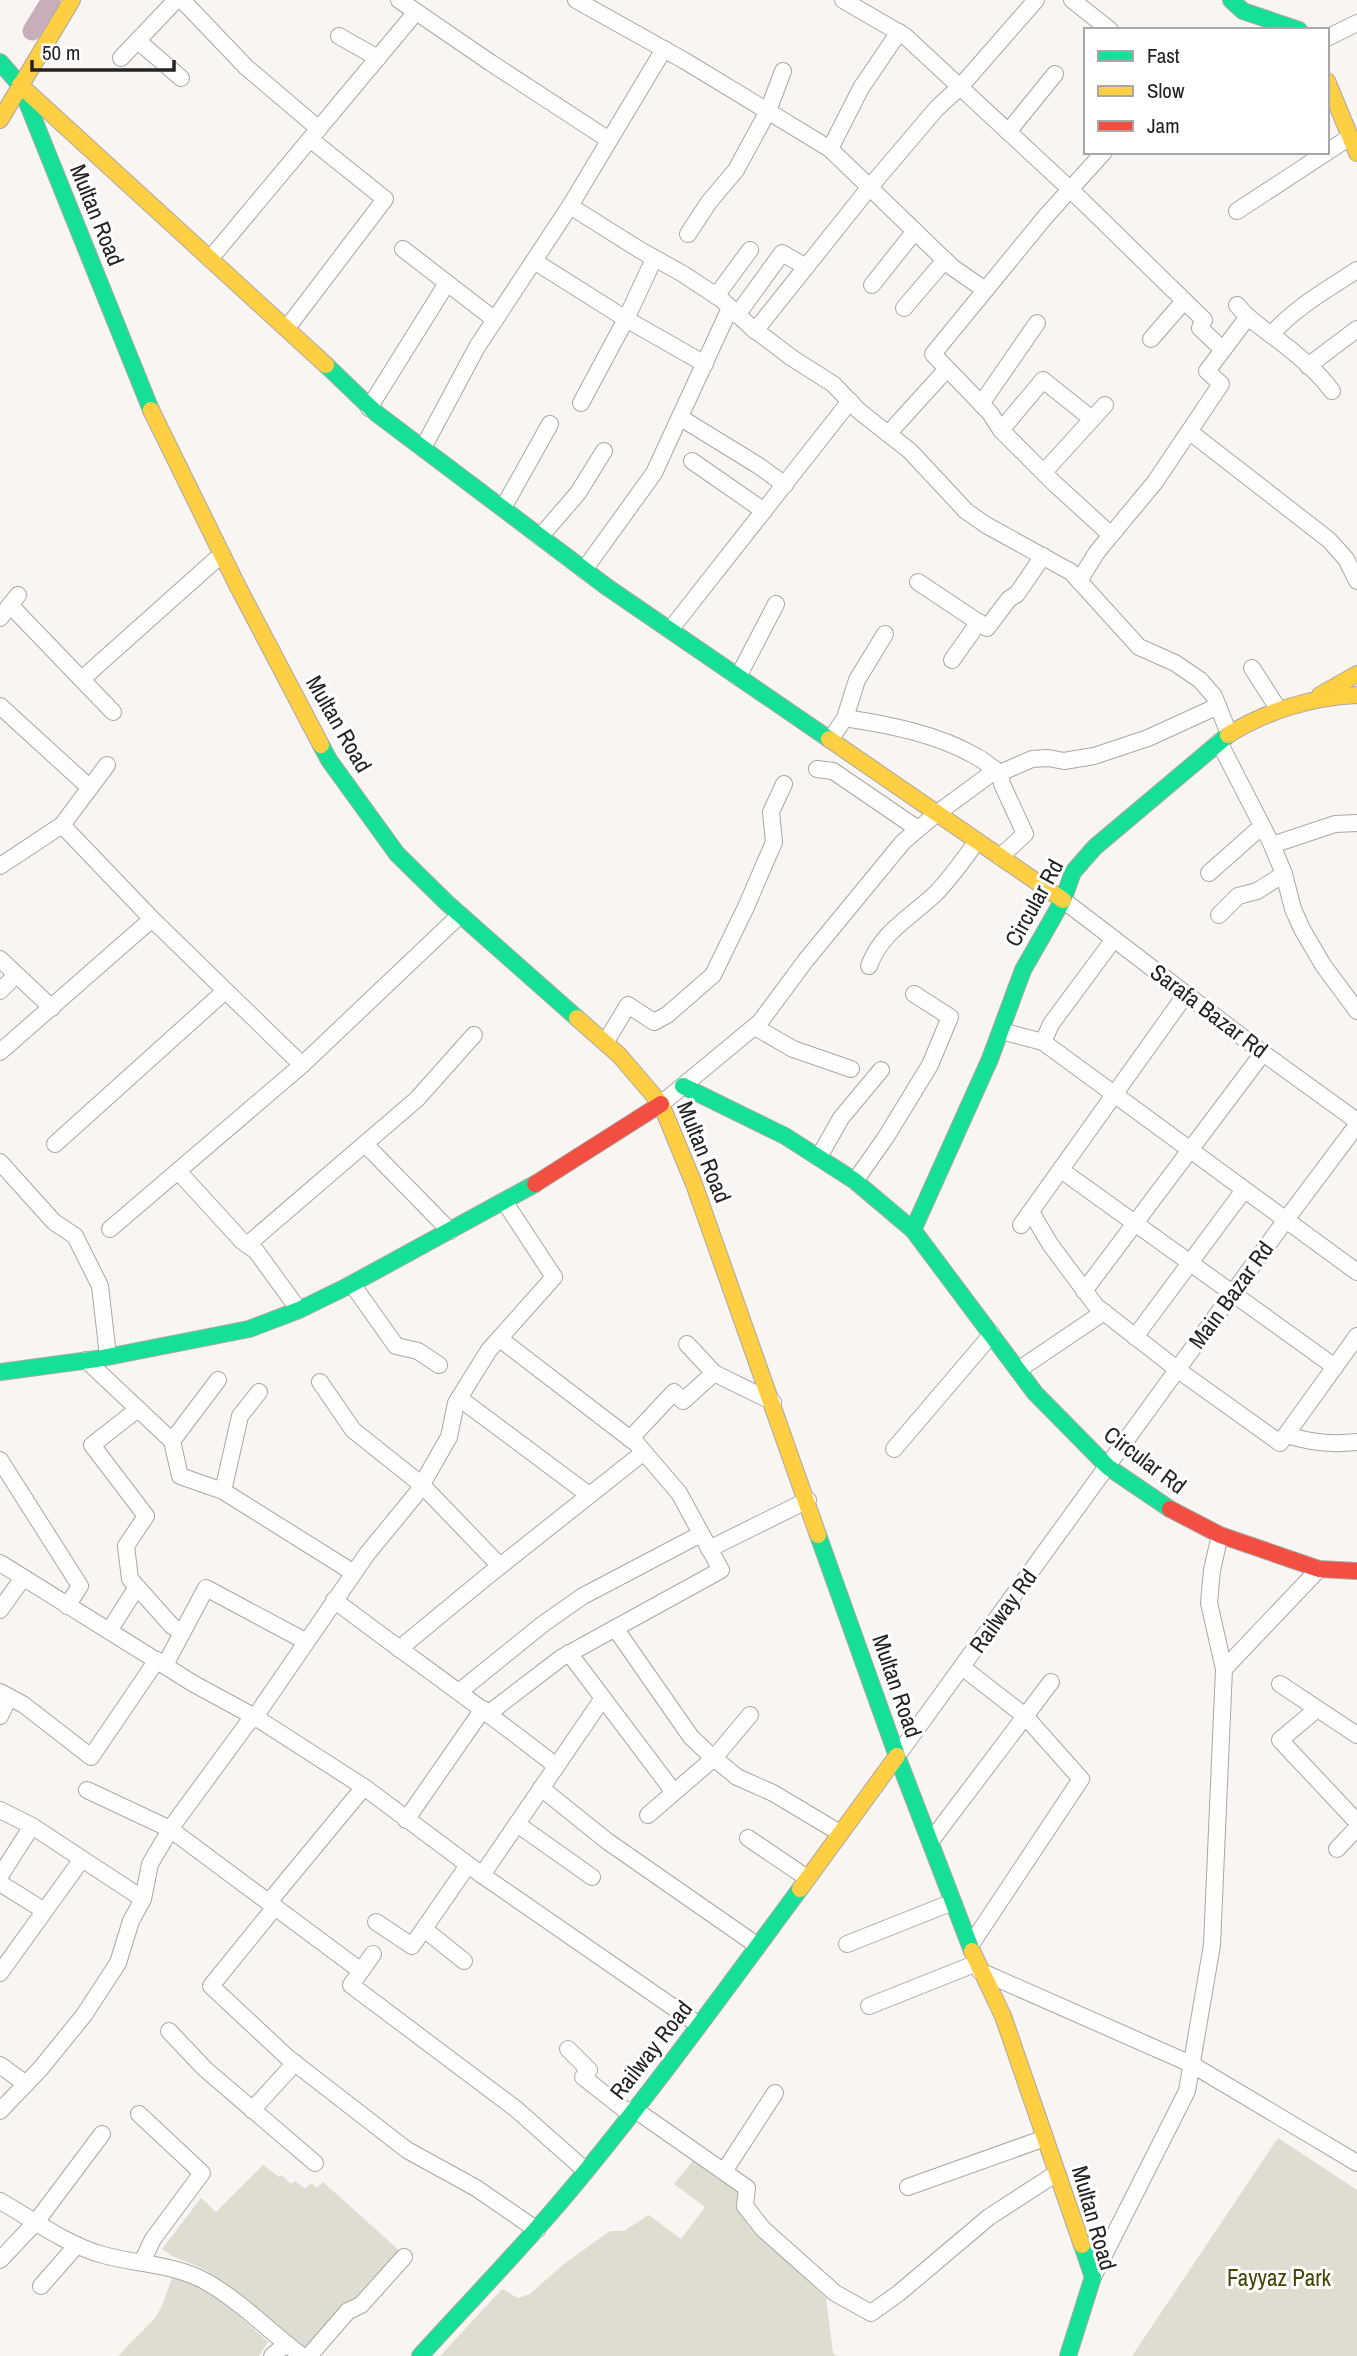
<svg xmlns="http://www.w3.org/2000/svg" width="1357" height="2356" viewBox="0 0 1357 2356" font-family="'Archivo Narrow',sans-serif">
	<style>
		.green { fill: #deddd0 }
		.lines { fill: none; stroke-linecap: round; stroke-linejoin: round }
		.canal { stroke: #c7aeba; stroke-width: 19 }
		.street-casing { stroke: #aaa8a7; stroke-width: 18 }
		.fast-casing { stroke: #aaa8a7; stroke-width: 18 }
		.slow-casing { stroke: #aaa8a7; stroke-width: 18 }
		.jam-casing { stroke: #aaa8a7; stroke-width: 18 }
		.street { stroke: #fefefd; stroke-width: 16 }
		.fast { stroke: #16e098; stroke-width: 16 }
		.slow { stroke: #ffcf43; stroke-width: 16 }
		.jam { stroke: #f24e42; stroke-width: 16 }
		.labels { text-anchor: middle; stroke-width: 6; stroke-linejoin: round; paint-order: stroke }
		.street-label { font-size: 23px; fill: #252322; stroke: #fff }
		.park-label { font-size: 23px; fill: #454505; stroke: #fff }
	</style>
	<rect width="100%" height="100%" fill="#f8f5f3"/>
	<g class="green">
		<polygon points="1278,2138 1357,2190 1357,2356 1132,2356"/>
		<polygon points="695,2158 737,2188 739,2210 767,2241 826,2298 833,2353 837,2356 440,2356 502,2289 518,2298 530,2294 564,2264 610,2231 624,2231 649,2215 681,2239 705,2207 674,2184"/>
		<polygon points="263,2165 279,2177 282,2175 291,2184 295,2181 305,2189 311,2183 317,2188 323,2182 400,2251 353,2303 346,2304 305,2347 206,2270 172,2256 162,2249 201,2198 216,2212"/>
		<polygon points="172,2278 192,2280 221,2299 268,2342 259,2356 118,2356 155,2318 162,2306"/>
	</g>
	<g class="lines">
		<polyline class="canal" points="32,31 51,0"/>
		<g class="street-casing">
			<g id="street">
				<polyline points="182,0 246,67 319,129"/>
				<polyline points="399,0 491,63 609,140"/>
				<polyline points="576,0 685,61 830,149 952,267 985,290"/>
				<polyline points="843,0 905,36 1071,190 1204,320 1200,328 1223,350"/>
				<polyline points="1072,0 1110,30"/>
				<polyline points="339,36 378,58"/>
				<polyline points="1327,38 1357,23"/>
				<polyline points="138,41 181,78"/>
				<polyline points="121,58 176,0"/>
				<polyline points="1008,132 1055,74"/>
				<polyline points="830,149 861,88 899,32"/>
				<polyline points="1104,152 1046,216 933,354 990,413 1001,430 1055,484 1111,535"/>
				<polyline points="570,206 640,250 683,274 721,299 751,327 792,358 833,384 859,411 910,451 966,511 986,525 1071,572 1139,647 1175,663 1200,680 1214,696 1229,734"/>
				<polyline points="1237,211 1350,137"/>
				<polyline points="688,234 709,202 736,170 768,111 783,71"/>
				<polyline points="403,249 495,320"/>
				<polyline points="210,259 416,12"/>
				<polyline points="534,261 626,319 705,364"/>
				<polyline points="872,285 915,231"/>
				<polyline points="716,296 750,250"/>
				<path d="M 1237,305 C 1247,318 1258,325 1270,334 C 1292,350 1316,369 1332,391"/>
				<polyline points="904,308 945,260"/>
				<polyline points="737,315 782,253 806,267"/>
				<polyline points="287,328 385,199 310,139"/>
				<polyline points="755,331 869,188 937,108 960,87 1036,0"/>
				<path d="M 1271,335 C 1294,308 1328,289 1357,270"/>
				<polyline points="1151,339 1184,301"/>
				<polyline points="1308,366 1357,329"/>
				<polyline points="581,403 626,319 654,259"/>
				<polyline points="981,404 1037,323"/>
				<polyline points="369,408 447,283"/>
				<polyline points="681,418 759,466 785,485"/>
				<polyline points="1001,430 1043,380 1092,419"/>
				<polyline points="1190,432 1329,540 1346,559 1357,581"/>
				<polyline points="888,434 946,370"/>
				<polyline points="423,448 477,347 570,206 664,49"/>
				<polyline points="692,461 764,511"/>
				<polyline points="1044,472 1105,405"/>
				<polyline points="503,508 550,424"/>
				<polyline points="540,537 578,493 604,451"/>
				<polyline points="584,570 654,473 730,308"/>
				<polyline points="1079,581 1097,552 1155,482 1221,384 1207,371 1247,318"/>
				<polyline points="918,582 987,628 1009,599 1017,594 1043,556"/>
				<polyline points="10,605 113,712"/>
				<polyline points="0,618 18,595"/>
				<polyline points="670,630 850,401"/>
				<polyline points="952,660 979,622"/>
				<polyline points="1252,668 1279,710"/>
				<polyline points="738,677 776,604"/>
				<polyline points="82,679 222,554"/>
				<polyline points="0,706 90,788"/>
				<path d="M 845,718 C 890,725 938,734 977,757 C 985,761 992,768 1000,773 L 1002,784 L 1025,834 L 1000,857"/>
				<polyline points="830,740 845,718 857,680 885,634"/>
				<polyline points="1219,742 1272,845 1284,874 1293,909 1302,929 1323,965 1357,1011"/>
				<polyline points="817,769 833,771 918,829"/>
				<polyline points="1000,773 1032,759 1048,758 1064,761 1094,756 1148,738 1218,706"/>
				<polyline points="62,825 152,919 302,1065"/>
				<polyline points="1272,845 1335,824 1357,823"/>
				<polyline points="0,866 62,825 107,765"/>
				<polyline points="1209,873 1262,826"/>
				<polyline points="1063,900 1263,1053 1357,1121"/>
				<polyline points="1219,915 1238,896 1257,891 1284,874"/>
				<polyline points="0,959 52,1008"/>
				<path d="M 869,966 C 882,931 910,918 935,894 C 951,878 964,859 977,841"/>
				<polyline points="0,991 15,976"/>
				<polyline points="755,1027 793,1049 851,1069"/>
				<polyline points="1001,1031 1043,1042 1357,1272"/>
				<polyline points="1043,1042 1051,1024 1114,939"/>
				<polyline points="605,1043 628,1005 654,1022 667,1015 713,975 746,907 774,842 771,812 784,784"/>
				<polyline points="0,1052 152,919"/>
				<polyline points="661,1104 760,1022 806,960 903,842 936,814 996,770"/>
				<polyline points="55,1144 225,991"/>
				<polyline points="365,1144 450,1231"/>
				<polyline points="819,1157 841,1118 881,1070"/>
				<polyline points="0,1162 54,1222 75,1236 100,1286 108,1356"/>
				<polyline points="1061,1170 1335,1367"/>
				<polyline points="178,1171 242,1241 256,1251 299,1310"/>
				<polyline points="855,1181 886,1137 930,1065 950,1017 914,994"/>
				<polyline points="1031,1212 1050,1244 1096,1306 1178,1370 1280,1443 1357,1336"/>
				<polyline points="1021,1225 1186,994"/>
				<polyline points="110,1229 302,1065 460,915"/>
				<polyline points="247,1245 417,1099 474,1035"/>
				<polyline points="352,1284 396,1346 418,1351 439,1365"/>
				<polyline points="1084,1291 1263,1053"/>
				<polyline points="1135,1337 1244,1190"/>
				<polyline points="687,1344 714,1373 773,1402"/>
				<polyline points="86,1360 172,1441"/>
				<polyline points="1018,1370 1104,1312"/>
				<polyline points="218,1380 172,1441 180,1476 223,1491 354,1573"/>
				<polyline points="320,1382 353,1430 422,1485 500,1566"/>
				<polyline points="459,1398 589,1495"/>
				<polyline points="138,1409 92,1445 146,1516 126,1546 130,1579 172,1626 182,1632"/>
				<path d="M 1287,1435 C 1311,1443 1332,1445 1357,1442"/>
				<polyline points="630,1439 674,1392 683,1401 714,1373"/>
				<polyline points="894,1449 992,1334"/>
				<polyline points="0,1460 80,1586 67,1606"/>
				<polyline points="223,1491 240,1416 259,1392"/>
				<polyline points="1220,1535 1212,1570 1209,1603 1224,1669"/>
				<polyline points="709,1549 808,1500"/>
				<polyline points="0,1563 194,1684 255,1717 364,1787 482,1875 699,2025"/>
				<path d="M 334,1600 C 408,1656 484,1709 556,1766"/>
				<polyline points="0,1610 23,1578"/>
				<polyline points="615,1628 691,1737 710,1755 737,1777 773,1793 840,1833"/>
				<polyline points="109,1631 137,1587"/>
				<polyline points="399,1649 485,1578 644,1452"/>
				<polyline points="569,1653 673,1791"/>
				<polyline points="165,1665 206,1588 305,1641"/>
				<polyline points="962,1667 1025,1716 1081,1779 970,1946"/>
				<polyline points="1280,1684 1357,1735"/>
				<polyline points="460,1691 543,1624 583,1596 701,1534"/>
				<polyline points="0,1692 24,1705 91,1757 157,1660"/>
				<polyline points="1317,1709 1280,1740 1357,1822"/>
				<polyline points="489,1713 561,1658 721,1570 679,1493 637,1444 500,1339"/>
				<polyline points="0,1716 9,1697"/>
				<polyline points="897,1756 1285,1221 1357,1125"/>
				<polyline points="541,1788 607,1841 758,1946"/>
				<polyline points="87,1790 170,1829 361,1971"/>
				<polyline points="0,1810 32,1826 143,1899"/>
				<polyline points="648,1815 714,1758 750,1715"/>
				<polyline points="406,1820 483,1709"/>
				<polyline points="517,1824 592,1877"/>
				<polyline points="748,1838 807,1878"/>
				<polyline points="930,1842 1051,1682"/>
				<polyline points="1337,1849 1357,1828"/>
				<polyline points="482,1875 603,1698"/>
				<polyline points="0,1876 32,1826"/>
				<polyline points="0,1883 43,1910"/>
				<polyline points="269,1902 364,1787"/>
				<polyline points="275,1907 211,1986 287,2057 407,2150 476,2188 537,2230"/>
				<polyline points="376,1922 412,1946 468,1865"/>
				<polyline points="424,1929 464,1961"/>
				<polyline points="847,1944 953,1902"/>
				<polyline points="373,1954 351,1985 516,2109 586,2171"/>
				<polyline points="980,1971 1191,2064 1357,2163"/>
				<polyline points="0,1973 82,1859"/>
				<polyline points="869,2006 977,1963"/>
				<polyline points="169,2031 205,2069 315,2163"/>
				<polyline points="568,2049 589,2070 583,2077 630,2114"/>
				<polyline points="0,2065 26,2084"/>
				<polyline points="634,2109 747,2188 745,2206 763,2229 835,2293 871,2313 899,2293 989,2217 1057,2173"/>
				<polyline points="252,2110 295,2063"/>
				<polyline points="0,2111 41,2068 84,2015 118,1963 131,1921 143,1899 150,1864 173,1825 247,1724 255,1717 367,1554 417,1493 449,1437 456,1403 489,1350 554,1277 504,1201"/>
				<polyline points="139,2114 202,2173 153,2239 142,2262"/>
				<polyline points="725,2170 775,2093"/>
				<polyline points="908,2187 1045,2138"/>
				<path d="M 0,2201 C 32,2219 64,2243 100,2254 C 132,2264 167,2263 199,2278 C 234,2295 270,2332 302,2356"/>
				<polyline points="0,2260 36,2222 102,2134"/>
				<polyline points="1093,2277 1187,2091 1212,1945 1224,1669 1319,1569"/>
				<polyline points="41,2286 77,2245"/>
				<polyline points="272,2356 286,2344"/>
				<polyline points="309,2356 348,2311 361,2305 404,2257"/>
			</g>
		</g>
		<g class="fast-casing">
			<g id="fast">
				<polyline points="1231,0 1243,11 1299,30"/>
				<polyline points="0,62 20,85 151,410"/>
				<polyline points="326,365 376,413 607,587 829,739"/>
				<polyline points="321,745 329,760 397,854 447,903 577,1018"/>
				<polyline points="683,1086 785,1136 855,1181 913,1230 1035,1393 1108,1467 1170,1509"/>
				<polyline points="913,1230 990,1059 1023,970 1063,900 1073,872 1095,847 1228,735"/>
				<polyline points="0,1372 97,1359 249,1329 299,1310 346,1287 535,1184"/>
				<polyline points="818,1535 897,1756 972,1951"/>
				<path d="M 420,2356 C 469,2302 520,2250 567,2194 C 649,2096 724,1992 800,1889"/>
				<polyline points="1068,2356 1093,2277 1082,2245"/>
			</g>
		</g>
		<g class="slow-casing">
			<g id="slow">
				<polyline points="1327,81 1357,153"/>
				<polyline points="20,85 326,365"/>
				<polyline points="0,120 72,0"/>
				<polyline points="151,410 236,583 321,745"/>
				<polyline points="1320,695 1357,674"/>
				<path d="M 1228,735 C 1266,711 1312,697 1357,695"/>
				<polyline points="829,739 1063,900"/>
				<polyline points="577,1018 619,1055 661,1104 694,1184 818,1535"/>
				<polyline points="800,1889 897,1756"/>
				<polyline points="972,1951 1003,2016 1082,2245"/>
			</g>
		</g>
		<g class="jam-casing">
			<g id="jam">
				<polyline points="535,1184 661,1104"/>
				<polyline points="1170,1509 1220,1535 1319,1569 1357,1571"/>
			</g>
		</g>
		<use href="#street" class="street"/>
		<use href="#fast" class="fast"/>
		<use href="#slow" class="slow"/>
		<use href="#jam" class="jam"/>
	</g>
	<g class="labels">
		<g class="street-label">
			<text transform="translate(97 215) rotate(68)" y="8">Multan Road</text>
			<text transform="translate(339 724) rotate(60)" y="8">Multan Road</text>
			<text transform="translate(1034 903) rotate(-61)" y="8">Circular Rd</text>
			<text transform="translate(1209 1011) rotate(37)" y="8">Sarafa Bazar Rd</text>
			<text transform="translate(704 1152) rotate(68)" y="8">Multan Road</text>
			<text transform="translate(1231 1295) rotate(-54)" y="8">Main Bazar Rd</text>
			<text transform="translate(1145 1460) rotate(37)" y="8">Circular Rd</text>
			<text transform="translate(1003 1611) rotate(-54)" y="8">Railway Rd</text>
			<text transform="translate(897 1686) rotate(71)" y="8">Multan Road</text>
			<text transform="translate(651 2050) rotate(-52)" y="8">Railway Road</text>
			<text transform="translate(1094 2218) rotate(74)" y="8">Multan Road</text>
		</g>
		<g class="park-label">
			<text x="1279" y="2286">Fayyaz Park</text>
		</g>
	</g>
	<rect x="1084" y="28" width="245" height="126" fill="#ffffff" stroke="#a8a7a7" stroke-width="2"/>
	<rect x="1098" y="51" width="35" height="10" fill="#16e098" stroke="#a8a7a7" stroke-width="2"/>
	<text x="1147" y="63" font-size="21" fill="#252322">Fast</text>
	<rect x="1098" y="86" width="35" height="10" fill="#ffcf43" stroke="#a8a7a7" stroke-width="2"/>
	<text x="1147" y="98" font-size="21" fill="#252322">Slow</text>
	<rect x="1098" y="121" width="35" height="10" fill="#f24e42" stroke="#a8a7a7" stroke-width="2"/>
	<text x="1147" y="133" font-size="21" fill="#252322">Jam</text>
	<path d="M32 60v10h142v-10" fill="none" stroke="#252322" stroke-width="3.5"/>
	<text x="42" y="60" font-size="21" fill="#252322" stroke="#ffffff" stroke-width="5" paint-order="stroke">50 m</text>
</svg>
